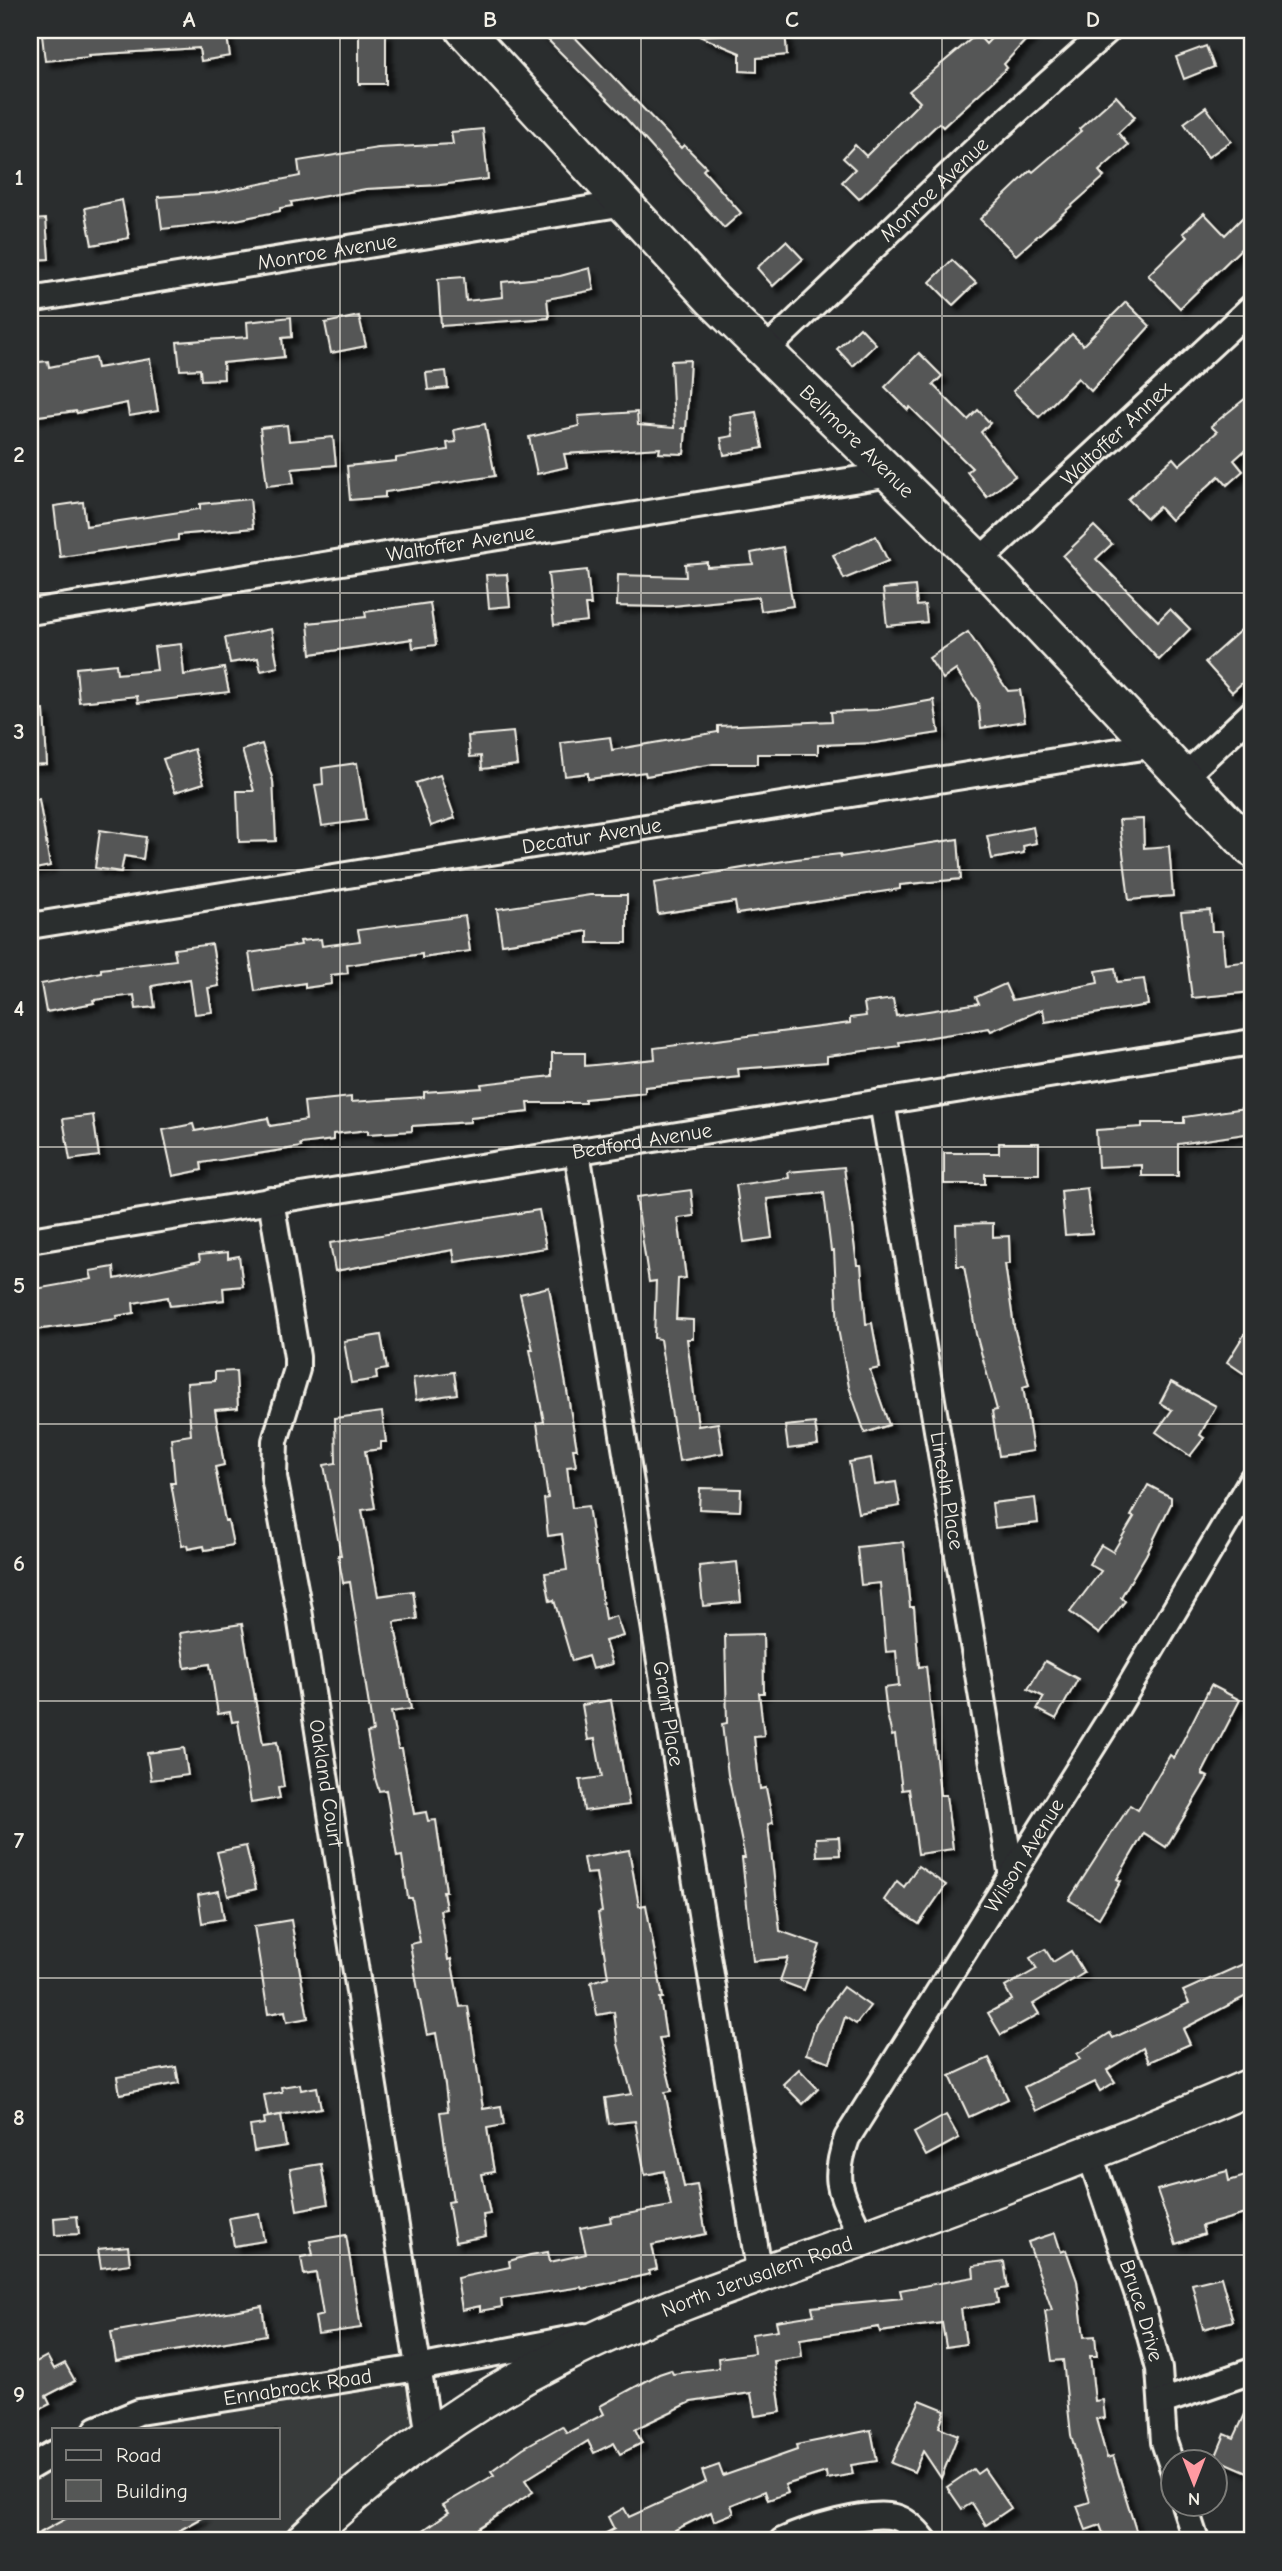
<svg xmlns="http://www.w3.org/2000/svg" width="1282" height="2571" viewBox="0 0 1282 2571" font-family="'Comic Neue',sans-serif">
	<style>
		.built { fill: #373a3a }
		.building { fill: #555756; stroke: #f4f1e8; stroke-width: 2; filter: url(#shadow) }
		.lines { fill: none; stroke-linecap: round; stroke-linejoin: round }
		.minor-casing { stroke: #f4f1e8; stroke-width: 30 }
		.secondary-casing { stroke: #f4f1e8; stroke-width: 40 }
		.minor { stroke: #2a2d2e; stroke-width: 24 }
		.secondary { stroke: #2a2d2e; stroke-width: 35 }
		.grid { fill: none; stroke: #f4f1e8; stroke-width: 2; stroke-opacity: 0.55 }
		.labels { text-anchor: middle; stroke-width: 7; stroke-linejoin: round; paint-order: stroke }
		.street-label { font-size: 21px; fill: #f4f1e8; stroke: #2a2d2e }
		.neatline { fill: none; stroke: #f4f1e8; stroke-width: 2.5 }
		.grid-label { font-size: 23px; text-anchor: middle; font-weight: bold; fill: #f4f1e8 }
	</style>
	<defs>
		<filter id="shadow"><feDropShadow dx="6" dy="6" stdDeviation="2" flood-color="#0009"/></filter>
	</defs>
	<rect width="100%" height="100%" fill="#2a2d2e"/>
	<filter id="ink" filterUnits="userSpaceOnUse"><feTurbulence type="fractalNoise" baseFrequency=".0143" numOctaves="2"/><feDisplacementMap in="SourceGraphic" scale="14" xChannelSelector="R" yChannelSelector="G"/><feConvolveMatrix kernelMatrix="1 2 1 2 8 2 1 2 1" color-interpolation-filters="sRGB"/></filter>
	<g filter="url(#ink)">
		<polygon class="built" points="413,2375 421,2431 292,2541 30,2541 30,2473 54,2460 54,2517 278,2517 278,2429 114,2429 140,2418"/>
		<g class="building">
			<polygon points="98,30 226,30 230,56 201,61 199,48 89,55 90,57 45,61 42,35"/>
			<polygon points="538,30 568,30 681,148 684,145 706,167 703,170 741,213 724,228 622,114"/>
			<polygon points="772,30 785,30 787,55 757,58 757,72 740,71 740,53 699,36"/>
			<polygon points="999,30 1035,30 1004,64 1007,68 943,127 939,123 859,199 842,182 855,169 843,158 855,145 866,156 920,102 909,91 977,34 986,44"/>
			<rect x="359" y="33" width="27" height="51"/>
			<polygon points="1206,46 1214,67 1184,79 1176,57"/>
			<polygon points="1116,96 1135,117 1118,133 1128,145 1099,171 1104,177 1016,255 980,219 1031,170 1033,172 1081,131 1079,129"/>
			<polygon points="1206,107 1231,141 1208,157 1184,123"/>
			<polygon points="483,129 488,179 440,185 366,189 291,202 292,206 280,208 280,211 231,221 162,229 158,197 214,193 300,176 298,161 378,148 453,144 451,132"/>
			<polygon points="122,200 129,238 92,245 85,208"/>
			<polygon points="1252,208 1252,238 1180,308 1148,275 1187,237 1183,233 1204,213 1225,235"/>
			<polygon points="46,219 49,259 30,260 30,220"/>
			<polygon points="786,241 803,259 773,286 757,268"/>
			<polygon points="952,260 976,283 953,305 930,282"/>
			<polygon points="590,268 594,290 547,299 549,318 441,326 438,279 464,277 466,301 503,297 502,282 560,276"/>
			<polygon points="1126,302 1150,326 1091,391 1078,378 1039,417 1013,391 1072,334 1083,345"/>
			<polygon points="359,316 366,346 331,353 325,323"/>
			<polygon points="291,317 292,337 282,338 284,357 223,363 224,379 201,380 200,369 180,370 177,342 248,337 247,322"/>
			<polygon points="860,327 876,344 853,366 837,349"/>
			<polygon points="919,353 942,376 933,385 968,420 978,410 990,423 981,432 1015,476 987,497 967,472 972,468 910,407 908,410 885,387"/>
			<polygon points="95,358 97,368 150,359 158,411 129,416 127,403 77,413 76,411 30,417 30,363 48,361 49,367"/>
			<polygon points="690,360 686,429 681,428 686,429 684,454 659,453 660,448 564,454 567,467 537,474 529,437 579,426 578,416 637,412 638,425 674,428 671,361"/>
			<polygon points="446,371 448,388 428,390 426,373"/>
			<polygon points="1252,393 1252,444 1234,460 1243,471 1227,485 1219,476 1171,520 1159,507 1147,518 1128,499 1173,458 1179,465 1217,432 1211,426"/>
			<polygon points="756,412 763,448 724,455 721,438 733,436 730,416"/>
			<polygon points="485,424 495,476 385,492 385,497 350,500 347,466 396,461 396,458 448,450 447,443 456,442 454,430"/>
			<polygon points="287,425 289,441 333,437 336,465 292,469 294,483 267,486 260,428"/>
			<polygon points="250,499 253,528 178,535 178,540 60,557 54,506 83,502 86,526 200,509 200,504"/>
			<polygon points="1094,526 1112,544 1096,559 1158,621 1170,609 1190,629 1159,660 1063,556"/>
			<polygon points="876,536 888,561 844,579 833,555"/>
			<polygon points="783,547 793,606 761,611 759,597 663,607 617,606 618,575 686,577 685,564 707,562 707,567 753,564 751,553"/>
			<polygon points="587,570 591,605 585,605 587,621 554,625 548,574"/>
			<polygon points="507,574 510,606 489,608 486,575"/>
			<polygon points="915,586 917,606 925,605 927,622 887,626 883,589"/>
			<polygon points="430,603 436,645 413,648 412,639 311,654 308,623 366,617 365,612"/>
			<polygon points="1252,620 1252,674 1232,692 1205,662"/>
			<polygon points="271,629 278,667 261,671 258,658 230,663 225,638"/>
			<polygon points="968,632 1008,691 1020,690 1025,721 981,728 978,702 956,670 943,679 929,658"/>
			<polygon points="181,644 184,675 224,668 229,692 138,703 137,696 79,702 76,668 116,664 117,674 157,670 154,647"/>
			<polygon points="934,700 939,733 875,743 818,745 818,754 757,754 757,764 713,764 646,776 645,772 588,779 588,773 565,776 561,743 610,737 612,750 718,732 718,726 832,721 831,712 877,710"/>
			<polygon points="44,710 47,764 30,765 30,711"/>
			<polygon points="513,732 517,765 482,769 481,756 470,757 468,736"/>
			<polygon points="262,744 273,781 276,841 239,842 237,791 254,791 242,750"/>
			<polygon points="194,749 204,783 175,792 163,759"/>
			<polygon points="357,763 366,820 322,826 315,785 323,784 322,768"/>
			<polygon points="440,775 455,818 431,826 416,783"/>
			<polygon points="39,799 50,866 30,870 30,800"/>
			<polygon points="1143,819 1144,848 1169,846 1173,896 1129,900 1119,820"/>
			<polygon points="1033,827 1036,843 1023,846 1024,853 992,859 987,836"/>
			<polygon points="100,830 146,837 143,859 124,856 121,872 95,868"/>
			<polygon points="958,839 961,879 900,885 900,889 737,914 735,902 658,914 654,883 796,859 840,854 841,857"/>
			<polygon points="590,895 627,895 627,943 588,943 588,931 502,944 497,909"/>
			<polygon points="1210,910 1212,931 1222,931 1225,964 1252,961 1252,992 1192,998 1181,912"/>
			<polygon points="465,916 470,951 422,958 422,954 347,965 348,973 331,975 332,984 305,988 305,983 255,991 249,953 301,945 300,941 321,939 322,946 360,941 358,930"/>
			<polygon points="212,944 219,986 208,988 212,1012 195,1014 190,979 152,986 155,1007 136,1009 134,995 93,1000 94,1003 46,1012 41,984 101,972 101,969 176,960 174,949"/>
			<polygon points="1115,968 1117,982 1144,979 1148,1005 1045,1022 1043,1009 991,1031 989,1028 899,1042 900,1046 827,1056 827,1062 738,1069 739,1077 645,1087 645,1093 585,1099 585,1103 528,1103 529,1112 470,1118 470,1122 412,1126 412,1131 368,1134 368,1130 333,1134 333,1140 300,1144 301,1147 201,1163 202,1170 173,1176 163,1130 193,1124 195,1131 268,1118 270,1126 306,1120 304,1102 351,1097 351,1102 424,1097 424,1092 482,1088 481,1084 552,1076 552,1053 585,1053 585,1066 655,1059 654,1048 850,1023 850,1018 866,1016 864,1003 893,999 896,1016 979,1003 976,997 1005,984 1012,1000 1098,983 1096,971"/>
			<polygon points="1252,1107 1252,1133 1178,1144 1178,1176 1142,1176 1142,1165 1098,1167 1096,1130 1142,1127 1142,1123 1184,1123 1184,1117"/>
			<polygon points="93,1115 99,1156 70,1160 63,1119"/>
			<polygon points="999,1143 1039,1143 1039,1174 985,1174 985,1184 944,1184 944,1153 999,1153"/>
			<polygon points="844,1167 857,1265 861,1265 866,1324 872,1323 880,1368 870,1370 889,1425 865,1433 849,1387 838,1329 834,1251 831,1251 824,1193 767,1199 772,1238 744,1242 736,1185 789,1178 788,1172"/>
			<polygon points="1087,1188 1092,1233 1065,1235 1061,1191"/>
			<polygon points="691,1190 694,1216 678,1218 686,1278 678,1279 676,1319 693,1320 693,1339 687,1339 698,1426 718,1423 723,1453 679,1461 660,1339 654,1338 656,1281 649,1282 636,1197"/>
			<polygon points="539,1210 546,1248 455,1262 453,1250 335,1271 330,1243"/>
			<polygon points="993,1223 993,1237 1009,1236 1010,1264 1005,1264 1014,1327 1029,1385 1023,1387 1033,1451 999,1456 992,1411 997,1410 976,1334 964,1266 957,1266 956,1224"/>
			<polygon points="228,1252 228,1258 239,1256 243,1286 223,1288 224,1300 170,1306 168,1297 133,1303 134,1313 116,1316 117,1319 34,1330 30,1290 92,1279 90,1271 114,1267 115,1279 200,1261 199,1255"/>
			<polygon points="549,1287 577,1449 573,1449 576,1466 567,1467 572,1508 588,1506 605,1620 616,1616 623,1636 605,1641 612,1664 592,1669 588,1656 572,1661 554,1600 550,1601 545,1573 567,1570 562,1534 548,1536 544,1499 548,1498 537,1423 544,1422 530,1350 533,1350 520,1294"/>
			<polygon points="1252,1322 1252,1379 1227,1362"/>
			<polygon points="381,1335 387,1369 376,1371 377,1379 351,1383 344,1341"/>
			<polygon points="236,1371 238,1408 215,1410 224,1465 215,1467 225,1521 228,1521 233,1545 205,1550 204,1546 188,1549 187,1545 182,1546 171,1483 175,1483 171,1438 191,1435 187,1383 215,1381 215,1372"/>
			<polygon points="454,1372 457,1394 416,1400 413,1378"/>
			<polygon points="1171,1382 1216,1406 1200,1435 1204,1438 1190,1456 1156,1432 1172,1410 1160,1403"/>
			<polygon points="382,1412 386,1442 381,1442 381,1449 365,1451 375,1508 362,1510 378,1596 413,1591 417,1619 394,1622 411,1709 391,1712 398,1749 402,1749 414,1814 426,1812 428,1821 436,1820 446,1891 443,1891 446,1909 440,1910 448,1960 451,1959 460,2007 468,2006 483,2109 501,2106 504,2125 487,2128 494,2172 482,2174 490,2214 483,2215 486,2236 455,2242 448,2202 453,2201 440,2112 448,2111 445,2085 436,2033 427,2035 418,1990 410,1944 420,1942 412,1898 408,1898 402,1856 397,1857 386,1790 379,1791 375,1778 367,1733 373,1732 350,1582 343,1583 338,1555 341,1555 324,1465 336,1463 335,1418"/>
			<polygon points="815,1423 818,1445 788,1449 785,1426"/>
			<polygon points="871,1458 875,1485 896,1482 900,1506 858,1513 849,1462"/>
			<polygon points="1148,1485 1171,1497 1171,1504 1146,1555 1121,1597 1125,1601 1099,1634 1070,1612 1101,1571 1089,1564 1101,1545 1113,1552 1134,1517 1131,1516"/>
			<polygon points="700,1488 741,1489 740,1511 699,1509"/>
			<polygon points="1035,1498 1038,1523 995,1528 992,1503"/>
			<polygon points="903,1542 910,1607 914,1607 919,1667 926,1666 940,1795 946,1795 953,1849 918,1854 909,1789 902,1790 895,1735 892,1736 887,1714 884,1688 899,1686 896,1651 886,1652 880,1583 861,1585 857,1547"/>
			<polygon points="737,1562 741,1602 703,1606 699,1566"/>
			<polygon points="242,1624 263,1744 277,1742 284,1787 278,1788 280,1798 251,1803 238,1721 232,1722 230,1712 218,1714 210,1664 185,1668 180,1633"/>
			<polygon points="763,1634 764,1693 759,1693 764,1736 754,1737 760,1789 766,1788 773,1823 768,1824 780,1931 820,1945 804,1990 780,1981 788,1958 753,1961 742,1858 745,1858 728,1775 722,1724 727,1723 725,1635"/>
			<polygon points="1045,1661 1078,1679 1056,1719 1037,1709 1044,1697 1028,1689"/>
			<polygon points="1211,1685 1240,1700 1202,1774 1208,1777 1166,1847 1144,1833 1117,1879 1121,1881 1099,1918 1069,1900 1130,1805 1138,1810 1170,1755 1174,1758"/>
			<polygon points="611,1700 629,1805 584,1811 580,1780 602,1777 595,1739 588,1740 582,1705"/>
			<polygon points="184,1748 188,1775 151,1780 147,1753"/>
			<polygon points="839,1837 840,1855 817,1856 816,1838"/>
			<polygon points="246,1846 256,1889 228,1896 217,1852"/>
			<polygon points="629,1850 639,1906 646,1905 663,1998 660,1998 666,2037 659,2038 672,2091 665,2092 684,2187 697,2185 706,2234 652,2245 657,2269 649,2271 650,2274 582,2289 581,2287 501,2299 502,2307 480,2311 480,2306 462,2310 457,2278 510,2267 509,2261 530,2255 548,2252 550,2262 586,2254 580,2228 611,2222 610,2217 671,2206 664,2171 645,2175 635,2121 609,2124 605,2098 632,2094 618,2044 614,2012 597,2015 591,1982 608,1977 598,1913 602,1912 596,1873 586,1874 583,1858"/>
			<polygon points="918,1866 946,1885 919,1924 884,1900 897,1881 904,1887"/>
			<polygon points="219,1891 224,1919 202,1923 198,1895"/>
			<polygon points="291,1920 308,2018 287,2022 285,2011 268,2014 254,1926"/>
			<polygon points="1045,1949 1053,1962 1071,1951 1084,1973 1033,2004 1039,2014 1001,2035 988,2013 1012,2000 1005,1987 1037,1969 1030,1958"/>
			<polygon points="1252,1960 1252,1993 1183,2029 1190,2044 1149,2062 1143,2048 1107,2070 1115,2082 1100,2091 1095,2082 1036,2111 1024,2087 1080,2059 1077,2054 1110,2033 1113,2038 1189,2003 1183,1991"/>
			<polygon points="843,1987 870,2006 856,2024 845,2017 830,2062 806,2054 816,2024"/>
			<polygon points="989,2058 1008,2099 969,2117 950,2076"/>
			<polygon points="176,2067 179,2083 120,2094 117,2077"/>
			<polygon points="799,2069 818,2089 803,2104 783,2084"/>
			<polygon points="300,2084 301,2090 317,2087 321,2108 268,2117 264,2095 282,2092 281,2087"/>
			<polygon points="281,2115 286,2146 254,2151 250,2126 265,2124 264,2118"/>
			<polygon points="946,2115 959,2138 926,2156 914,2133"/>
			<polygon points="321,2164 328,2204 297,2210 290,2169"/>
			<polygon points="1227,2171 1229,2181 1252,2174 1252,2212 1202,2226 1204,2234 1176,2244 1157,2190"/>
			<polygon points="259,2213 264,2241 234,2246 229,2218"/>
			<polygon points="77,2216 79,2234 55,2235 54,2218"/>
			<polygon points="1055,2233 1061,2252 1066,2250 1077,2281 1084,2337 1095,2336 1097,2356 1090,2356 1095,2401 1103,2400 1105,2418 1096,2419 1107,2458 1113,2456 1138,2537 1125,2541 1106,2541 1100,2525 1086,2530 1077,2506 1090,2502 1071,2435 1063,2360 1052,2361 1045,2311 1052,2310 1028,2242"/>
			<polygon points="346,2235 361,2328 318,2334 315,2317 323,2315 316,2273 304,2275 301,2257 313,2255 310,2241"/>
			<polygon points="128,2246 130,2264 101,2268 98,2249"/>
			<polygon points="1004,2262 1008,2288 996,2290 998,2303 961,2309 966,2344 946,2347 942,2323 880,2332 879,2327 800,2339 802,2357 774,2361 781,2412 755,2416 751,2393 691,2402 635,2429 642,2443 620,2454 614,2443 594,2453 588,2441 525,2480 533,2492 478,2528 488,2541 408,2541 449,2512 443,2505 494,2475 491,2471 523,2448 562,2426 567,2433 604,2414 600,2406 659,2374 671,2370 673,2374 719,2368 718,2358 754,2353 752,2334 778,2330 776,2321 814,2315 812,2307 902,2298 900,2290 974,2277 973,2266"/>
			<polygon points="1221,2277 1233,2321 1203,2329 1192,2284"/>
			<polygon points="262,2306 266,2335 116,2361 111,2332"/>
			<polygon points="47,2356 54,2369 65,2363 75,2381 46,2396 50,2404 30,2414 30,2365"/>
			<polygon points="1252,2399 1252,2474 1215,2458 1225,2434 1234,2438"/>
			<polygon points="920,2400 945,2410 939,2427 958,2435 941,2478 923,2451 914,2472 891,2463"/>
			<polygon points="871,2430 877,2461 851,2465 853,2474 827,2479 826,2472 785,2485 788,2493 768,2500 765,2491 731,2505 734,2513 714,2521 711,2512 675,2530 680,2541 591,2541 614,2529 608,2517 624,2508 629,2517 706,2482 702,2471 719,2465 723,2476 797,2450 796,2445"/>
			<polygon points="973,2469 977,2474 984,2469 1011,2508 986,2525 972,2503 962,2509 947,2487"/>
			<polygon points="69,2517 204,2517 160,2541 30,2541 30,2538"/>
		</g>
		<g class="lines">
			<g class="minor-casing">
				<g id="minor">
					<path id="s1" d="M 30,300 L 625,203"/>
					<path id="s2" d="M 765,351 L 995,131 L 1108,30"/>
					<path id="s3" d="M 979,561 L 1252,307"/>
					<path id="s4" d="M 30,612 L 891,474"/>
					<polyline points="1185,776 1252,713"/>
					<path id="s5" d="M 30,926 L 1155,745"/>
					<path id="s6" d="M 882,1102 L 1012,1877"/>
					<path id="s7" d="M 577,1152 L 760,2276"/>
					<path id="s8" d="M 271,1200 L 297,1357 L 297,1369 L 275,1441 L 274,1477 L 299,1610 L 429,2436"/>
					<path id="s9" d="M 30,1240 L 1252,1042"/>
					<path id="s10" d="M 1090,2155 L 1143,2310 L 1159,2369 L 1164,2442 L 1174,2472"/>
					<path id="s11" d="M 862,2238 C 843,2194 830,2186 847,2138 L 1118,1706 L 1252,1479"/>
					<polyline points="1162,2402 1252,2371"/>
					<path id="s12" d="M 97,2429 L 139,2412 L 418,2368 L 584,2336"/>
					<polyline points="30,2467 54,2453"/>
					<polyline points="1184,2504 1196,2541"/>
					<path d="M 782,2541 C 808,2529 867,2510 895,2517 C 907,2520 918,2532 925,2541"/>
				</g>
			</g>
			<g class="secondary-casing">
				<g id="secondary">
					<path id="s13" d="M 464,30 L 711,298 L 979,561 L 1252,849"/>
					<path id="s14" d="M 303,2541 C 380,2466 467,2404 562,2356 C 660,2306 772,2271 875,2234 C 1002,2187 1128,2140 1252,2086"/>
				</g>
			</g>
			<use href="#minor" class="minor"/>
			<use href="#secondary" class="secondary"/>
		</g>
	</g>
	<path class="grid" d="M 340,30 L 340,2541M 641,30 L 641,2541M 942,30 L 942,2541M 30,316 L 1252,316M 30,593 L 1252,593M 30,870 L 1252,870M 30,1147 L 1252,1147M 30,1424 L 1252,1424M 30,1701 L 1252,1701M 30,1978 L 1252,1978M 30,2255 L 1252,2255"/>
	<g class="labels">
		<g class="street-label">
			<text dy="7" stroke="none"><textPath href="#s2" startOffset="234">Monroe Avenue</textPath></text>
			<text dy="7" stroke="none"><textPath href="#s1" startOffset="301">Monroe Avenue</textPath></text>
			<text dy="7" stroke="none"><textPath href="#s3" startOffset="187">Waltoffer Annex</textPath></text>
			<text dy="7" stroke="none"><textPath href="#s13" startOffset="569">Bellmore Avenue</textPath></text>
			<text dy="7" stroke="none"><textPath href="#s4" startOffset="436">Waltoffer Avenue</textPath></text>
			<text dy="7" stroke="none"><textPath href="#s5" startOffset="569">Decatur Avenue</textPath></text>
			<text dy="7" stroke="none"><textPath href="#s9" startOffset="620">Bedford Avenue</textPath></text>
			<text dy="7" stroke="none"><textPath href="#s6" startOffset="394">Lincoln Place</textPath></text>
			<text dy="7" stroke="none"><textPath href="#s7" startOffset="569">Grant Place</textPath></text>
			<text dy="7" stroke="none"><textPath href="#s8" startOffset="593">Oakland Court</textPath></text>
			<text dy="7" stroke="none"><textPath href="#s11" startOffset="439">Wilson Avenue</textPath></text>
			<text dy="7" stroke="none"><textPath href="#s14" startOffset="530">North Jerusalem Road</textPath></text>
			<text dy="7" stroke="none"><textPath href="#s10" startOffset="164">Bruce Drive</textPath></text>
			<text dy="7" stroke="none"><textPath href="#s12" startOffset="206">Ennabrock Road</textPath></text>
		</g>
	</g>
	<rect width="1282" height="2571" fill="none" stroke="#2a2d2e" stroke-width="77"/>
	<rect x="52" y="2428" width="228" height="91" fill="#2a2d2e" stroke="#7b7b78" stroke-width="2"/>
	<rect x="66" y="2450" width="35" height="10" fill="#2a2d2e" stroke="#7b7b78" stroke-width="2"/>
	<text x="116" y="2462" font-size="21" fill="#f4f1e8">Road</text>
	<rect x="66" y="2480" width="35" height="21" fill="#555756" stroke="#7b7b78" stroke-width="2"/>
	<text x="116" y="2498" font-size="21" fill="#f4f1e8">Building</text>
	<g transform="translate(1194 2483) rotate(180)"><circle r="33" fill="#2a2d2e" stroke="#7b7b78" stroke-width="2"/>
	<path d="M0-5L12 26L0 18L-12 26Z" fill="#ff9aa2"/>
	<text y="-10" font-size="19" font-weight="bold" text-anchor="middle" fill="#f4f1e8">N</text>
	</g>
	<rect x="38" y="38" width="1206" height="2494" class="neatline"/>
	<g class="grid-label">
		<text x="189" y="27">A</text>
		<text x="490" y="27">B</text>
		<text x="792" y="27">C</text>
		<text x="1093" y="27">D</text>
		<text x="19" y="185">1</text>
		<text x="19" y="462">2</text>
		<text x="19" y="739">3</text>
		<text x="19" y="1016">4</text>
		<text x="19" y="1293">5</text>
		<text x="19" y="1571">6</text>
		<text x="19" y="1848">7</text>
		<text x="19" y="2125">8</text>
		<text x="19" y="2402">9</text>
	</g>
</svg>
